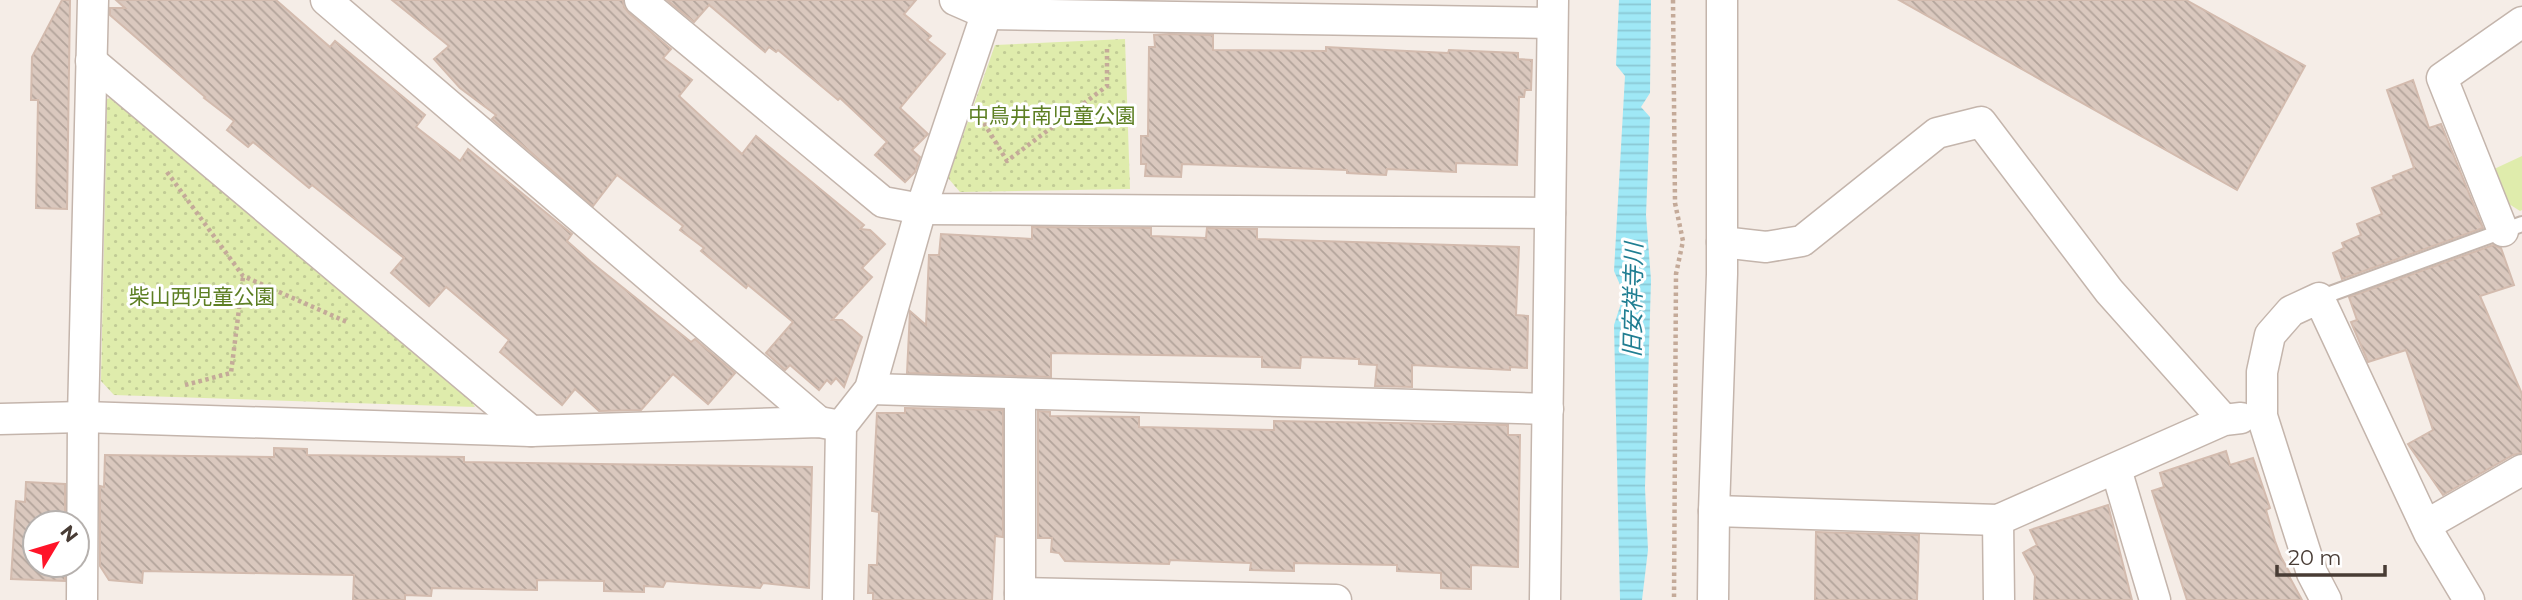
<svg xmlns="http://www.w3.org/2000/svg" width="2522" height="600" viewBox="0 0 2522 600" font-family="Montserrat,'Noto Sans JP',sans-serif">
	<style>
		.grass { fill: #dfecac }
		.park { fill: url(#park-dots) }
		.water { fill: url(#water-rules) }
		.building { fill: url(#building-back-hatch); stroke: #d3bbae; stroke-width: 2 }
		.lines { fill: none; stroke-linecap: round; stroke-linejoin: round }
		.lane-casing { stroke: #c4b5ac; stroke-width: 18 }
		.street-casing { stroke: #c4b5ac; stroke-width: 33 }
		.path { stroke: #c4aa99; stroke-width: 4.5; stroke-dasharray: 3.5 3.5; stroke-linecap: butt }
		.lane { stroke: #fff; stroke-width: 14 }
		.street { stroke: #fff; stroke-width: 30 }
		.labels { text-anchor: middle; stroke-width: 6; stroke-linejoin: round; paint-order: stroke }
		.park-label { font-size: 21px; fill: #5d7f23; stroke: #fff }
		.water-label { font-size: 23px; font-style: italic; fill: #207e92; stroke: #fff }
	</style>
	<defs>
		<pattern id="park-dots" width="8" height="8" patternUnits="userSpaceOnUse" patternTransform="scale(1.75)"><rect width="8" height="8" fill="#dfecac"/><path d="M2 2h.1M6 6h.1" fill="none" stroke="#c1cb95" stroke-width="1.8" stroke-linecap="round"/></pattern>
		<pattern id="water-rules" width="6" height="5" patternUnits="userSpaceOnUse" patternTransform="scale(1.75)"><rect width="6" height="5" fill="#9fe8f6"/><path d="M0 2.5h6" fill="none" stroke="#8ac8d4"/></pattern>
		<pattern id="building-back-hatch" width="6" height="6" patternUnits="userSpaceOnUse" patternTransform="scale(1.75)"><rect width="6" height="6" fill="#dac8be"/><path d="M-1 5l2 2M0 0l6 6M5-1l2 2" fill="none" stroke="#b3a49b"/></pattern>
	</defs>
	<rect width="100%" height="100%" fill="#f5ede7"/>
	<polygon class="grass" points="2522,156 2522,210 2520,211 2506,202 2492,170"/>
	<g class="park">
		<polygon points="1125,39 1130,189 960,192 948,178 995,45"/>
		<polygon points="118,95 455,376 475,407 114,395 101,381 107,99"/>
	</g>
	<polygon class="water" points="1619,0 1651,0 1650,93 1641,107 1650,117 1646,215 1651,280 1645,488 1648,550 1642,600 1620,600 1614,325 1624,294 1614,271 1625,76 1616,65"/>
	<g class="building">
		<polygon points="62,0 70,0 67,209 36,208 38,100 31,100 32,57"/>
		<polygon points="116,0 276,0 330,47 335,41 425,115 416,127 460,161 468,149 572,234 567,241 591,262 691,342 695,339 735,373 708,404 673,374 641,410 599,411 575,389 562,405 500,352 509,340 446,287 429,306 391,273 404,258 312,185 309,188 253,142 248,147 227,130 234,121 204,98 205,97 110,15 110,8 125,8"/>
		<polygon points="392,0 623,0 624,7 629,13 671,49 663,58 692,80 679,96 742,154 756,136 864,225 860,229 870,230 885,244 862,268 872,277 832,320 842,320 862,337 844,387 836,378 831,384 827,380 819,390 790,365 785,370 766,353 793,322 748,285 746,288 701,251 704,248 680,230 683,226 617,175 593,206 492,119 496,115 460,88 434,59 449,46"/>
		<polygon points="667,0 916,0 904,14 931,36 927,40 945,54 900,108 928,134 912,150 920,157 915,172 905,182 875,155 887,142 840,98 838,100 778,50 776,52 769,47 765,52 709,5 694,22"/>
		<polygon points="1899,0 2186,0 2305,66 2237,190"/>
		<polygon points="1169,34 1213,35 1213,50 1326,51 1326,47 1448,53 1449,50 1518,53 1518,59 1532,60 1531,90 1525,90 1524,97 1519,97 1517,165 1456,163 1456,172 1387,169 1386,175 1347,173 1347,170 1182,164 1181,177 1145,176 1146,164 1141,164 1141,136 1148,136 1149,47 1155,47 1154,35"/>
		<polygon points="2413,80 2429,128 2441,124 2483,228 2342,279 2333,253 2344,248 2342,243 2361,235 2357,224 2382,214 2372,188 2394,179 2393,176 2414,168 2387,90"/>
		<polygon points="1032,227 1151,228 1151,236 1206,238 1207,228 1257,229 1257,239 1519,247 1516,315 1528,316 1527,368 1510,367 1510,370 1412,365 1412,387 1375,386 1377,365 1359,364 1359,359 1301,357 1300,368 1262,367 1262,357 1051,353 1051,377 907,373 910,311 926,325 929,255 939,255 941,234 1032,239"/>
		<polygon points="2493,245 2501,248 2514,285 2480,296 2522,394 2522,453 2513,455 2443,495 2408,444 2433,430 2406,350 2368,362 2351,322 2357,320 2349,297"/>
		<polygon points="905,408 1003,410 1003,537 995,536 992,600 873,600 873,593 868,593 869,565 877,565 879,512 872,511 877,413 905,413"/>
		<polygon points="1038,411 1050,412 1050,416 1139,417 1139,427 1274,430 1274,421 1508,425 1508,435 1520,435 1518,567 1471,565 1471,589 1441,588 1441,573 1397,571 1397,565 1294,563 1294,571 1250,570 1251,563 1170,560 1169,564 1065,561 1059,553 1051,552 1052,538 1038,538"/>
		<polygon points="274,448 307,449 307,455 464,457 464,462 812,467 809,588 763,583 760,588 666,581 663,587 644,586 644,592 604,591 604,581 537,580 537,590 432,588 431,596 405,595 405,600 353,600 354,575 143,571 142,583 109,580 100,566 100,486 104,487 105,455 274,457"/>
		<polygon points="2226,451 2230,465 2253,458 2270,508 2266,510 2275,541 2281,557 2291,575 2289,576 2302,600 2187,600 2152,491 2164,487 2160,473"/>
		<polygon points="26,482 65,484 65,523 35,523 35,565 65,565 65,581 11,579 16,501 25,502"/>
		<polygon points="2108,505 2132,600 2034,600 2035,576 2023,553 2037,545 2030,530"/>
		<polygon points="1816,532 1919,535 1917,600 1815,600"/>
	</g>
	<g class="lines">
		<g class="lane-casing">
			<polyline id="lane" points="2319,298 2522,224"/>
		</g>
		<g class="street-casing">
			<g id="street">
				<polyline points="326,0 819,422"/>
				<polyline points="640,0 883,202 921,209 1550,213"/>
				<polyline points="955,0 987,14 1552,23"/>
				<polyline points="91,61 531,431"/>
				<polyline points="2503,231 2442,78 2522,22"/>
				<polyline points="1722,242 1766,247 1802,241 1937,133 1981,122 2109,291 2224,420"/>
				<polyline points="870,389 1548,409"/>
				<polyline points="1020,395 1020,600"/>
				<polyline points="0,419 83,417 531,431 819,422 841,426"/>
				<polyline points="2116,469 2155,600"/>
				<polyline points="1714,511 1998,520 2224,420 2241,418"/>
				<polyline points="1998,520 1999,600"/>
				<polyline points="2426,525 2522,470"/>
				<polyline points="1020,593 1336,600"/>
				<polyline points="82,600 83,417 93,0"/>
				<polyline points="838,600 841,426 870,389 921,209 991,0"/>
				<polyline points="1545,600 1553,0"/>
				<polyline points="1713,600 1714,511 1722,274 1722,0"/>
				<polyline points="2326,600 2312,573 2262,416 2262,372 2270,335 2291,311 2319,298 2429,533 2469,600"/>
			</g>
		</g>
		<g class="path">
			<polyline points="1673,0 1675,203 1683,241 1676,274 1674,600"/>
			<polyline points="984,123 1007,161 1107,86 1107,47"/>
			<polyline points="167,172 243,276 347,322"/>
			<polyline points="185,385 231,373 243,277"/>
		</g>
		<use href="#lane" class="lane"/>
		<use href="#street" class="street"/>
	</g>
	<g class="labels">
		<g class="park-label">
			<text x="1052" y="123">中鳥井南児童公園</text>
			<text x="202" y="304">柴山西児童公園</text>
		</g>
		<g class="water-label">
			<text transform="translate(1633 300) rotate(-89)" y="8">旧安祥寺川</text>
		</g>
	</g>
	<g transform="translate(56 544) rotate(52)"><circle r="33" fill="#ffffff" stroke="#b6b1ae" stroke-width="2"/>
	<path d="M0-5L12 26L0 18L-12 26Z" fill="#ff1429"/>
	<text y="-10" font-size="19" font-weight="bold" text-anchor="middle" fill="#483c35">N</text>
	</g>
	<path d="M2277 565v10h108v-10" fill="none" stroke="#483c35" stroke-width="3.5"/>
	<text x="2288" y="565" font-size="21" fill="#483c35" stroke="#ffffff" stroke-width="5" paint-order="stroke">20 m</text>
</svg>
